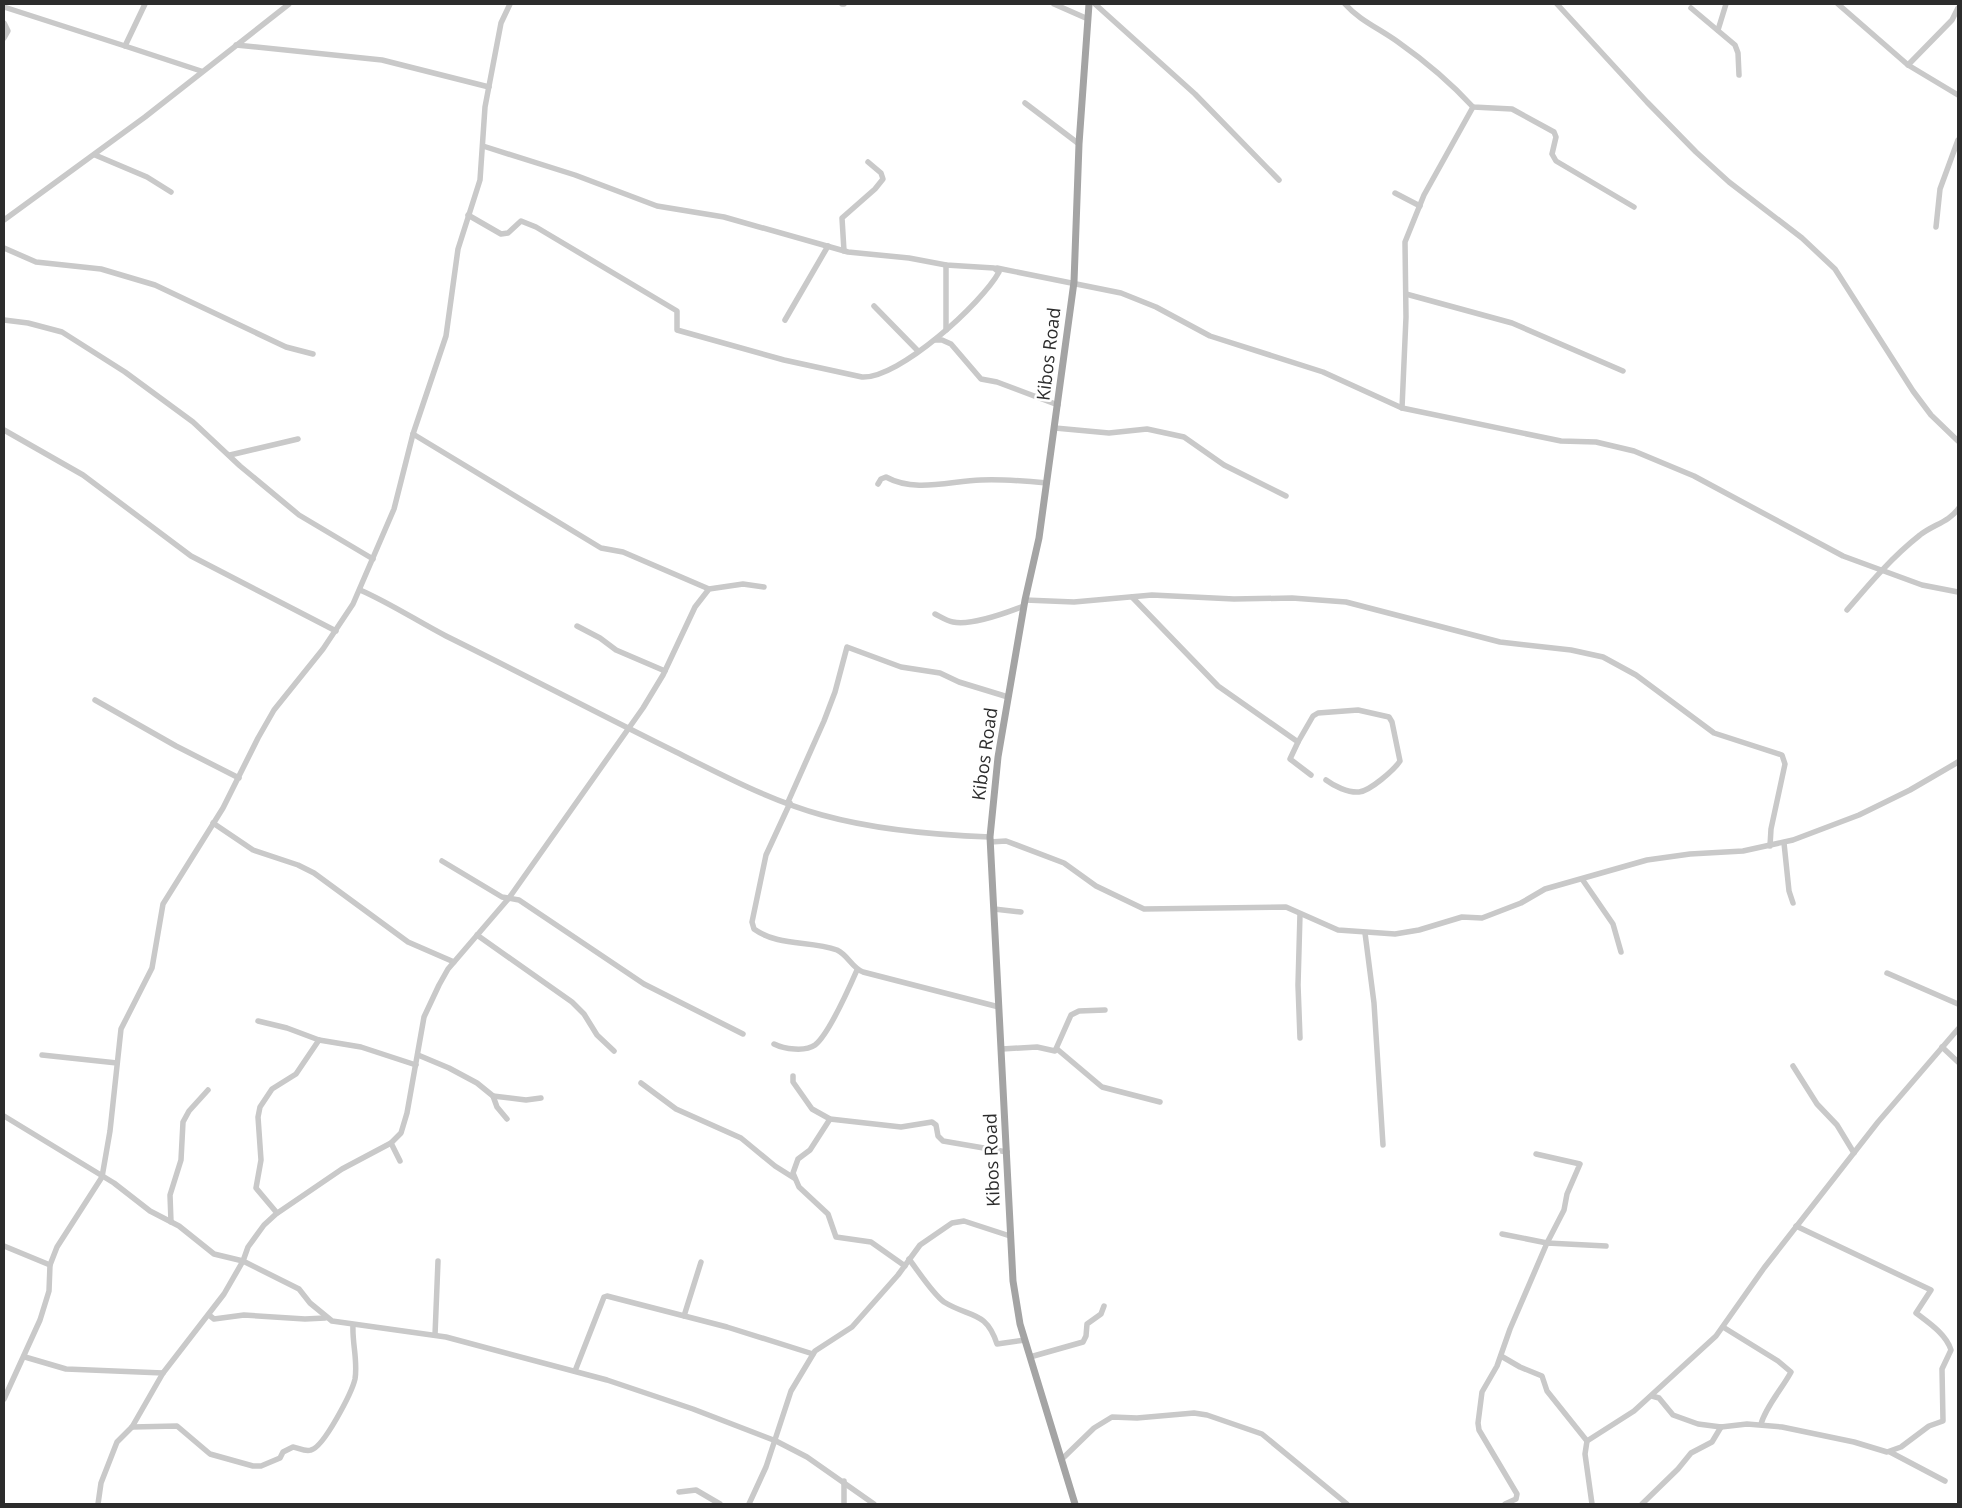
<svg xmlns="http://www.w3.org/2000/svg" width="1962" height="1508" viewBox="0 0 1962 1508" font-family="'Open Sans',sans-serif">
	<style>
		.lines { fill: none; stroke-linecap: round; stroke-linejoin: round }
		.minor { stroke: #c9c9c9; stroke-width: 5.5 }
		.major { stroke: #a4a4a4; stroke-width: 7 }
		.labels { text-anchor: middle; stroke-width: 5; stroke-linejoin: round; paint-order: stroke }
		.street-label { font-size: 18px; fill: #2c2c2c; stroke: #fff }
	</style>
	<rect width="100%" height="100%" fill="#fff"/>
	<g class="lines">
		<g class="minor">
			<polyline points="145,4 125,46 201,71"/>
			<polyline points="842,4 844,4"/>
			<polyline points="1054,4 1088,19"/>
			<polyline points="1095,4 1195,94 1279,180"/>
			<path d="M 1345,4 C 1359,20 1380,29 1398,42 C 1425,61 1450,82 1473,107 L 1512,109 L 1554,132 L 1556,137 L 1552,154 L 1556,161 L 1634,207"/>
			<polyline points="1557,4 1647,102 1696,152 1729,182 1802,238 1835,269 1913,391 1931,415 1958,441"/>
			<polyline points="1838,4 1908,65 1958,95"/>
			<polyline points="4,7 125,46"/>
			<polyline points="1691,8 1735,45 1738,53 1739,75"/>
			<polyline points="4,23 8,31 4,38"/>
			<polyline points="1718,30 1726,4"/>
			<polyline points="236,45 382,60 489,87"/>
			<polyline points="1908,65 1952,20 1958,8"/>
			<polyline points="1025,103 1079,144"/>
			<polyline points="95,155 147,177 171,192"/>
			<polyline points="1395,193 1420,206"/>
			<path d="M 468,215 L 501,234 L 508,233 L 521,221 L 536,227 L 677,311 L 677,330 L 784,360 L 862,377 C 899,379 982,303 999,272 L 994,268 L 946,265 L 909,258 L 848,252 L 724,217 L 657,206 L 575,175 L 483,146"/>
			<polyline points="4,220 145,117 289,4"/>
			<polyline points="1936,227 1940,189 1958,140"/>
			<polyline points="4,248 36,262 101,269 155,285 286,347 313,354"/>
			<polyline points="844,251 842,218 875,189 883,179 881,173 868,162"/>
			<polyline points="946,265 946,330"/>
			<polyline points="997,268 1121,293 1156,307 1210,336 1323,372 1402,408 1561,441 1596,442 1634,451 1694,476 1843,556 1922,585 1958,592"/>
			<polyline points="1406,294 1512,323 1623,371"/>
			<polyline points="874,306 918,351"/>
			<polyline points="4,320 28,323 62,332 125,372 193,422 240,466 299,515 373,559"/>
			<polyline points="785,320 828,246"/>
			<polyline points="935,340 942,340 951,344 981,379 997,382 1058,405"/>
			<polyline points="1402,408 1406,317 1405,242 1424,195 1473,107"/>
			<polyline points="1055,428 1109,433 1147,429 1184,437 1224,465 1286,496"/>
			<polyline points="4,430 83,475 191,556 336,631"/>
			<polyline points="413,434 601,548 623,552 709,589"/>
			<polyline points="230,455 298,439"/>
			<path d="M 878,484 L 881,479 L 886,477 C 915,493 950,481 981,480 C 1003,479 1026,481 1047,483"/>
			<path d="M 360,590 C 390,603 417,621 446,636 C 523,674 599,714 676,752 C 722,775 771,801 822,815 C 876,830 934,835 990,837"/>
			<polyline points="1132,597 1218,686 1298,742 1290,759 1311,775"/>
			<polyline points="1025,600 1074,602 1152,595 1234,599 1292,598 1346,602 1500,642 1571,650 1603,657 1636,675 1714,733 1782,755 1785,764 1771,829 1770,846"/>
			<path d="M 1847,610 C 1870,583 1892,557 1920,535 C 1932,525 1949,522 1958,509"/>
			<path d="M 935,614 C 941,617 947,621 953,622 C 971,626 1006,613 1024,606"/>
			<polyline points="577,626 600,638 616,650 665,671"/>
			<polyline points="95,700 176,746 239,778"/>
			<path d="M 1298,742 L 1313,716 L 1318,713 L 1358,710 L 1389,717 L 1392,722 L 1400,761 C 1394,770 1370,791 1359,792 C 1348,793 1334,786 1326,780"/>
			<polyline points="788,802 824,721 835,692 847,647 901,667 940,673 959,682 1008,697"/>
			<path d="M 790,803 L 766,855 L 752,922 L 754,929 C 779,947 810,940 837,950 C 848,955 852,968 863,972 L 999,1007"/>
			<polyline points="213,823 253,850 298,865 314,873 408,942 454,962"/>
			<polyline points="990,842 1006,841 1064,863 1096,886 1144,909 1286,907 1338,930 1395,934 1419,930 1462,917 1482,918 1521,903 1545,889 1647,860 1690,854 1743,851 1793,840 1859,815 1910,790 1958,762"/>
			<polyline points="1784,843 1789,891 1793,903"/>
			<polyline points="442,861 502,897 519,900 644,984 743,1034"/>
			<polyline points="1582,879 1613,924 1621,952"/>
			<polyline points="994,909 1021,912"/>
			<polyline points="1300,914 1298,985 1300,1038"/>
			<polyline points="1365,933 1374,1003 1383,1145"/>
			<polyline points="477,935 572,1002 584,1014 597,1035 614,1051"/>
			<polyline points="1887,973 1958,1004"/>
			<polyline points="258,1021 287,1028 319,1040 361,1047 416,1065"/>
			<path d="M 774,1044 C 784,1049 805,1052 815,1045 C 828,1035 850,986 857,970"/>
			<polyline points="1942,1047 1958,1062"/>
			<polyline points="1002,1049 1037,1047 1055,1051 1071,1015 1079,1011 1105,1010"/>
			<polyline points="1057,1049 1102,1087 1160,1102"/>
			<polyline points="42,1055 117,1063"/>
			<polyline points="418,1055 449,1068 477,1083 493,1096 497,1107 507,1119"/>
			<polyline points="1793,1066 1817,1104 1837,1125 1854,1153"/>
			<polyline points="793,1076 793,1082 812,1109 830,1119 901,1127 932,1122 936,1125 938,1136 943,1141 1007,1152"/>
			<polyline points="641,1083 676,1109 741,1138 775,1166 794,1178"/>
			<polyline points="493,1096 526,1100 541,1098"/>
			<polyline points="4,1116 114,1183 150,1211 179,1226 214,1254 243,1261 299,1289 310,1303 332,1321 446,1337 607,1380 693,1409 776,1441 807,1457 874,1504"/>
			<polyline points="830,1119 810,1150 798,1159 793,1173 799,1187 828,1214 836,1237 871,1242 905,1266"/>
			<polyline points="391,1143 400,1161"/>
			<polyline points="277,1213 256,1188 261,1160 258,1117 260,1107 272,1089 296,1074 319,1040"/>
			<polyline points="171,1222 170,1195 181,1160 183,1122 189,1111 208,1090"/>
			<polyline points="1502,1234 1547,1243 1564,1210 1567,1194 1580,1164 1536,1154"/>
			<polyline points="4,1246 50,1265"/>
			<path d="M 909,1259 C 918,1271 933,1294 944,1302 C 970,1318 986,1310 997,1344 L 1025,1340"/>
			<polyline points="209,1315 214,1319 244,1315 305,1319 325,1318"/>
			<polyline points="684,1316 701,1262"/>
			<path d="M 1723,1327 L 1778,1361 L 1791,1372 C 1782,1389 1766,1406 1761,1424"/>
			<polyline points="435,1335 438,1261"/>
			<polyline points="1501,1356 1520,1367 1542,1376 1547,1391 1587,1441"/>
			<polyline points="25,1357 66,1369 163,1373"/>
			<polyline points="1030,1357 1083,1342 1086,1336 1087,1324 1101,1314 1104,1306"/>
			<polyline points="575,1371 604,1297 607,1296 727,1327 813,1354"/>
			<path d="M 1652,1396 L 1659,1398 L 1673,1415 L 1698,1424 L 1721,1427 L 1747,1424 L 1782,1427 L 1854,1442 L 1887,1452 L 1901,1447 L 1929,1426 L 1943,1421 L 1942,1369 L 1951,1350 C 1946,1334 1929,1323 1916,1313 L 1931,1290 L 1796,1226"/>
			<polyline points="4,1399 40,1320 49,1291 50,1265 57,1247 102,1177 110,1131 121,1029 152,968 163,904 223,808 258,738 274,710 323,649 353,604 394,509 413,434 446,336 458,249 480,180 485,107 501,23 510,4"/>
			<path d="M 132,1427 L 177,1426 L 210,1454 L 253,1466 L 261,1466 L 280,1458 L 283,1452 L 293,1447 C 299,1448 305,1452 311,1450 C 324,1447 352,1392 355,1379 C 358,1361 352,1343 353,1325"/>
			<polyline points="1890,1452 1945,1481"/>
			<polyline points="1061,1460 1094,1428 1112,1417 1137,1418 1194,1413 1207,1415 1262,1434 1347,1504"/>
			<polyline points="679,1492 696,1490 720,1504"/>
			<polyline points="98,1504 101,1483 117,1442 132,1427 163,1373 224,1294 243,1261 248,1247 264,1225 276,1214 342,1169 391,1143 401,1133 407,1113 424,1017 439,985 448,969 509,898 643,708 663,675 695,607 709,589 743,584 764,587"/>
			<polyline points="749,1504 766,1467 791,1391 815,1351 852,1327 898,1275 920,1245 952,1223 964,1221 1010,1236"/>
			<polyline points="844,1504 844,1481"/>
			<polyline points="1505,1504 1516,1499 1517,1494 1479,1430 1478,1423 1482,1392 1497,1366 1510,1329 1547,1243 1606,1246"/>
			<polyline points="1592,1504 1585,1454 1587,1441 1634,1411 1716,1336 1764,1268 1878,1122 1958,1029"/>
			<polyline points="1642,1504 1678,1469 1691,1453 1712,1442 1721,1427"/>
		</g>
		<polyline class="major" points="1075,1504 1020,1324 1013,1281 990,837 998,757 1025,600 1039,538 1074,282 1079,144 1089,4"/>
	</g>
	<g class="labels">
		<g class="street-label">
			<text transform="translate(1049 354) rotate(-83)" y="6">Kibos Road</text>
			<text transform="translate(985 754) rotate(-82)" y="6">Kibos Road</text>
			<text transform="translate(992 1160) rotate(-92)" y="6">Kibos Road</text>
		</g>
	</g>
	<rect width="1962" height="1508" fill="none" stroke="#2c2c2c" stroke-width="10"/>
</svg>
